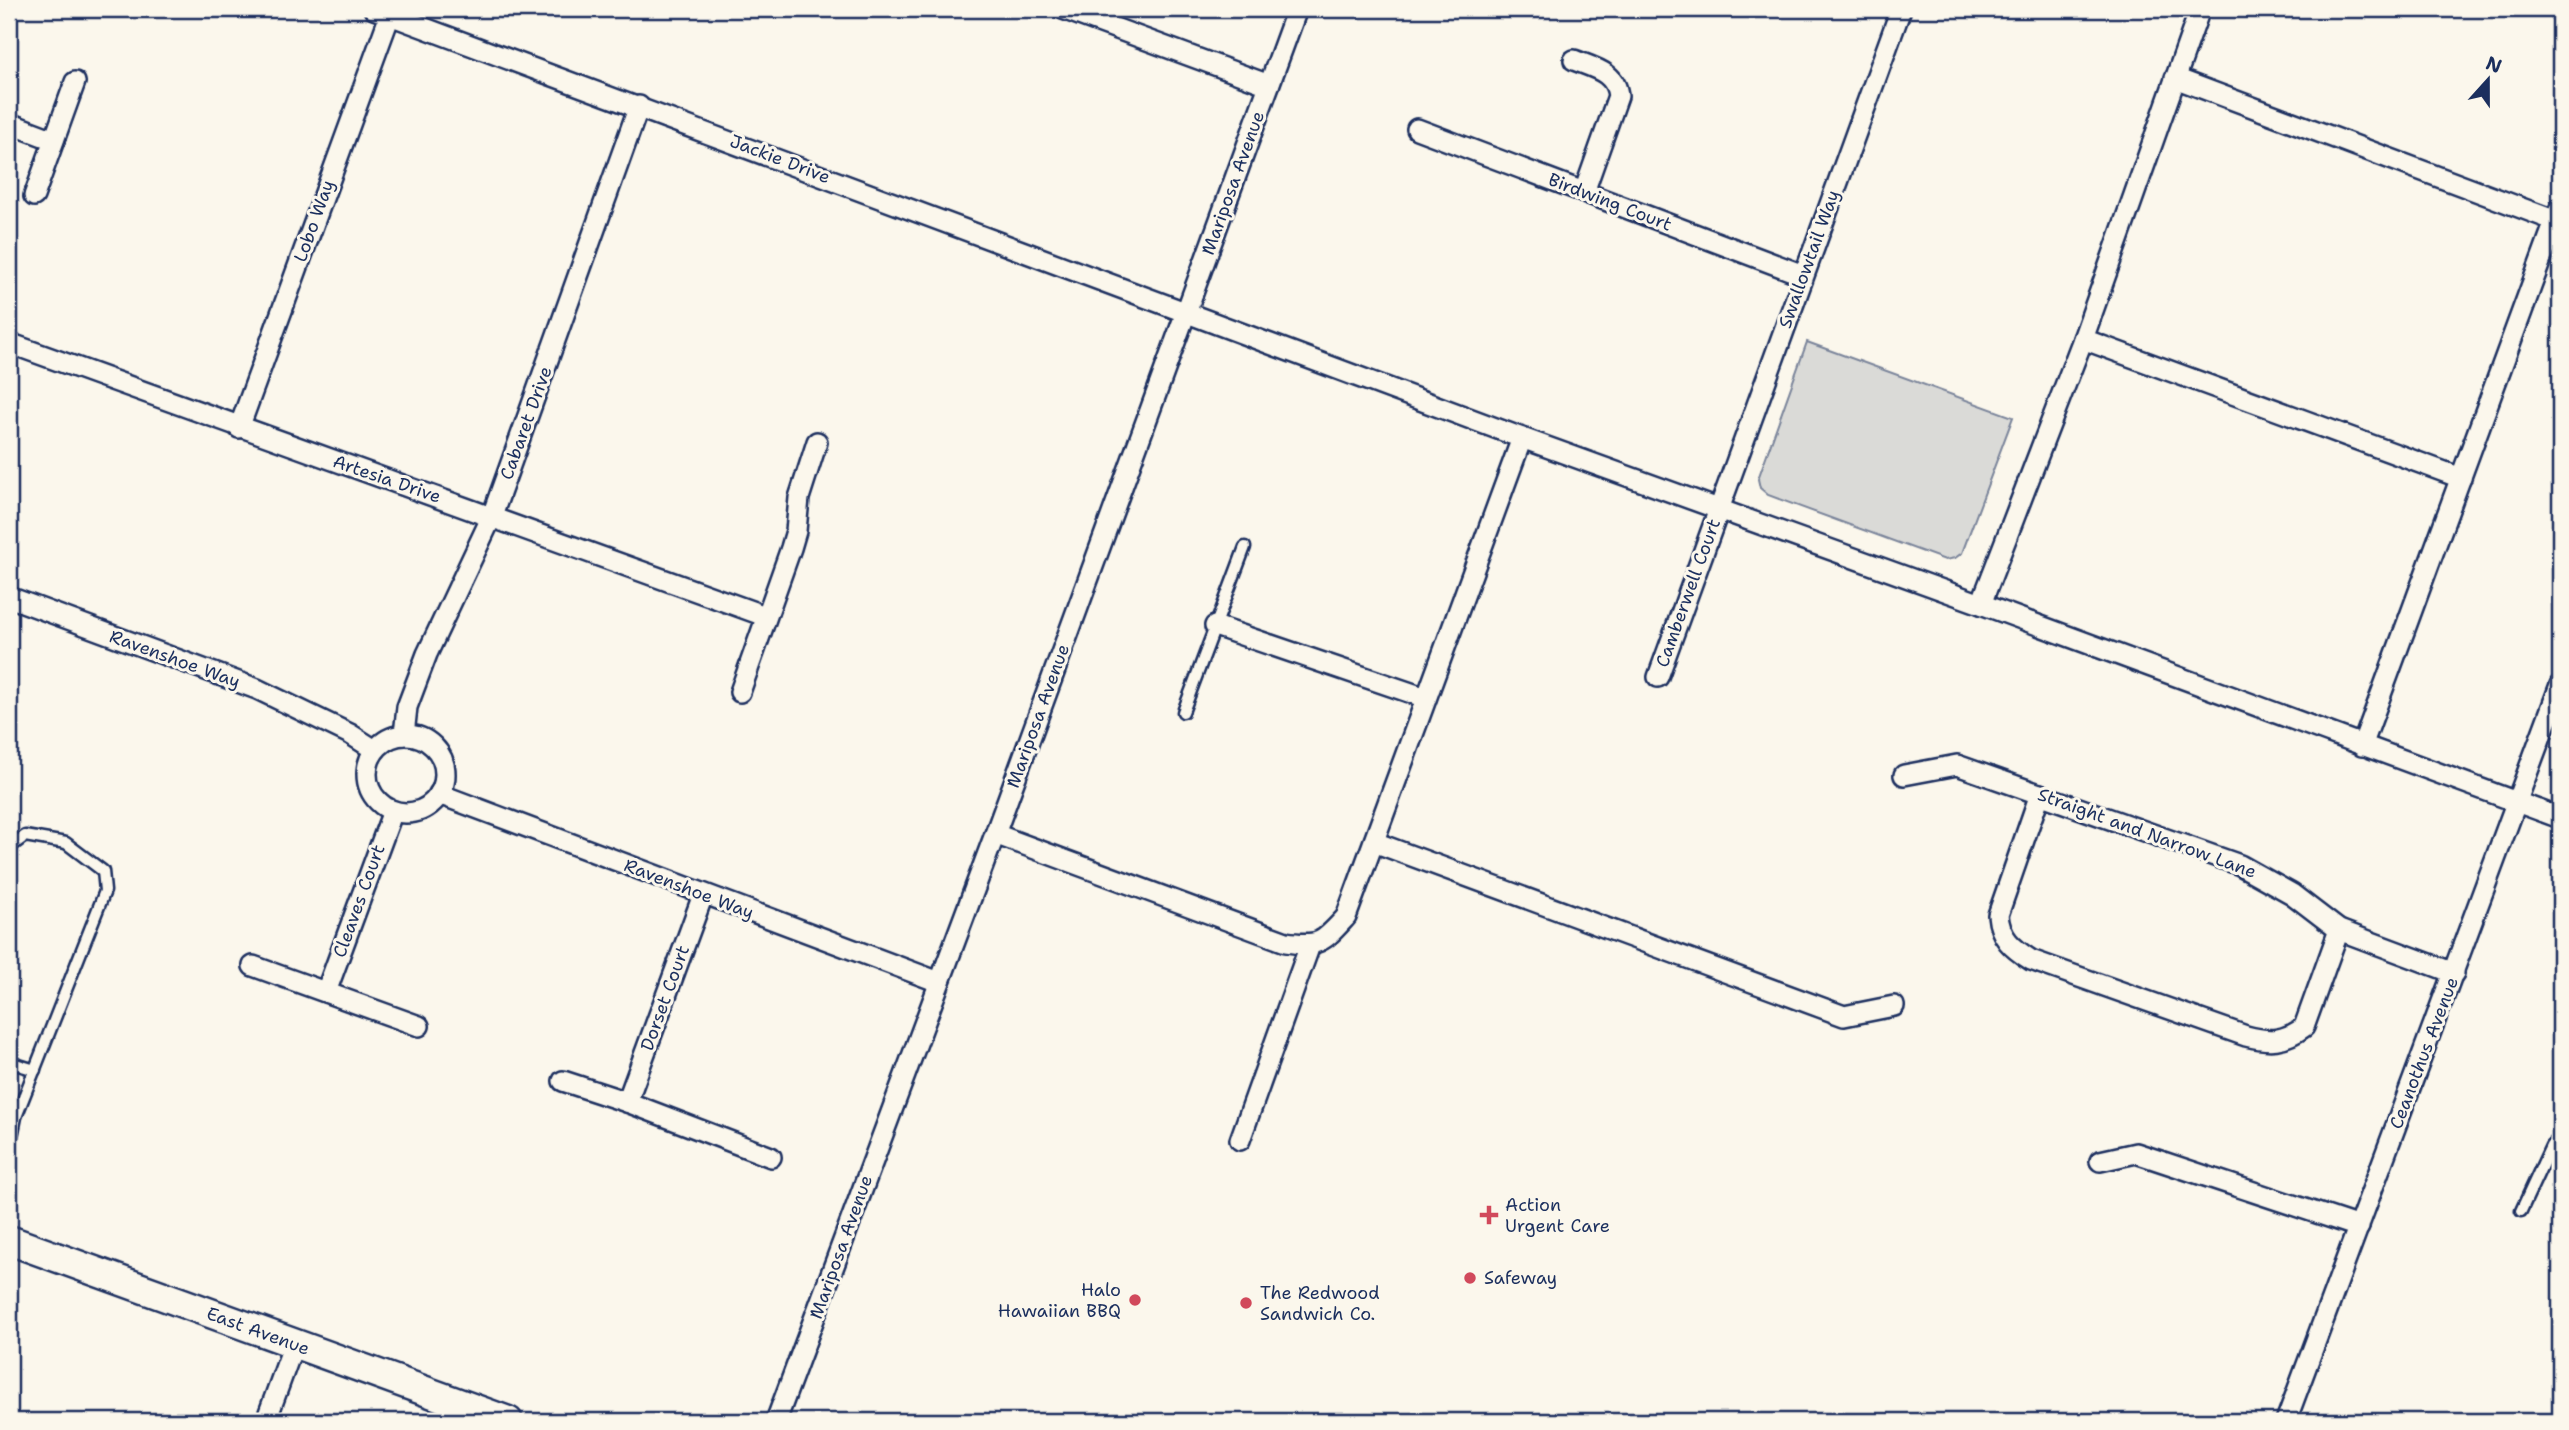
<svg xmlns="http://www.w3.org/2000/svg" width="2569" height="1430" viewBox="0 0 2569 1430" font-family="'Shantell Sans',sans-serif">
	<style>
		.green { fill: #dadad7; stroke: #7a849a; stroke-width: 2 }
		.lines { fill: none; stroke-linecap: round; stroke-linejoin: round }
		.service-casing { stroke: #1b2f5e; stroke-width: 15 }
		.minor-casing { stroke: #1b2f5e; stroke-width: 24 }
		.secondary-casing { stroke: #1b2f5e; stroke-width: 33 }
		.service { stroke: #fbf7ec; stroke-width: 10 }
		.minor { stroke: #fbf7ec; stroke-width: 19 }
		.secondary { stroke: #fbf7ec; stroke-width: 28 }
		.poi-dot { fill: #d1495b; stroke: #fbf7ec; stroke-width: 2.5 }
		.labels { text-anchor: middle; stroke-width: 6; stroke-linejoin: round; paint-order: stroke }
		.street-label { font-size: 18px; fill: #1b2f5e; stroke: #fbf7ec }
		.poi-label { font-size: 18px; fill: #1b2f5e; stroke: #fbf7ec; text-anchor: start }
	</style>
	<rect width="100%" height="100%" fill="#fbf7ec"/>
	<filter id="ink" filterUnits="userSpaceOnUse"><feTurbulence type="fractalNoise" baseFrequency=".0143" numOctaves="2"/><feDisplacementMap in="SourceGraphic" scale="14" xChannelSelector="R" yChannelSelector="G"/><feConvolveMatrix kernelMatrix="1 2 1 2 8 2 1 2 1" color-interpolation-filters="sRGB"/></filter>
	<g filter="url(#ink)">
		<polygon class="green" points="1807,342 2013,417 1962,553 1955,558 1945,560 1768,495 1760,488 1758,479"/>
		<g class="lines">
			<g class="service-casing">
				<g id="service">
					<polyline points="1183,712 1245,547"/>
					<polyline points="9,848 25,836 66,843 103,871 105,891 16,1117 9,1152"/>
					<polyline points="9,1062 35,1070"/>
					<polyline points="2521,1211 2551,1146 2560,1137"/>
				</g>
			</g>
			<g class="minor-casing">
				<g id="minor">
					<polyline points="374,9 1522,438 1981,604 2560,818"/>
					<polyline points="1063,9 1269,85"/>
					<path d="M 1574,60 C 1594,68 1616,72 1618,96 L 1584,192"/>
					<polyline points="2175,78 2556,221"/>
					<polyline points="9,123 54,140"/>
					<polyline points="1417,129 1803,275"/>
					<polyline points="34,196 75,82"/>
					<polyline points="2083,339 2461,478"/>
					<path d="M 9,343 C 260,436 514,523 765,616"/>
					<polyline points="239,428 390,15"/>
					<polyline points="9,597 257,689 350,734 375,750"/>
					<polyline points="1981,604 2083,339 2200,9"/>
					<polyline points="1215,626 1426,698"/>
					<polyline points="1658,677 1901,9"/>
					<polyline points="740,692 791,548 796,531 799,498 817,442"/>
					<polyline points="404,735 407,707 427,654 492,516 639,106"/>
					<circle cx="406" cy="774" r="39"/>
					<polyline points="2362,746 2560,208"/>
					<polyline points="1904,775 1957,765 2240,865 2292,894 2339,930 2454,973"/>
					<polyline points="439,794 939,982"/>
					<path d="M 2040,794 L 1998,915 C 2000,938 2012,948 2031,960 L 2246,1036 C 2269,1042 2284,1042 2304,1027 L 2339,930"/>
					<path d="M 995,834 L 1286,942 C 1320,947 1323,942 1346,917 L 1522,438"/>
					<polyline points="1374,842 1844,1016 1894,1006"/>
					<polyline points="253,966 419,1026"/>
					<polyline points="326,992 393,811"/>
					<polyline points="563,1081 627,1102 771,1157"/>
					<polyline points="627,1102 703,895"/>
					<polyline points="1240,1140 1310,945"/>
					<polyline points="2100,1161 2136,1153 2359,1227"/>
					<polyline points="266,1421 294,1344"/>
					<polyline points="776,1421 995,834 1297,9"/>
					<polyline points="2286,1421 2560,685"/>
				</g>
			</g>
			<g class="secondary-casing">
				<polyline id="secondary" points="9,1240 508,1421"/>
			</g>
			<use href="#service" class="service"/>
			<use href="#minor" class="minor"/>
			<use href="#secondary" class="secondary"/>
		</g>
	</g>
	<g class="poi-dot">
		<path d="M1485.5 1204.5h7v7h7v7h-7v7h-7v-7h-7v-7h7z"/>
		<circle cx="1470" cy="1278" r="7"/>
		<circle cx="1135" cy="1300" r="7"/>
		<circle cx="1246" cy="1303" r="7"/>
	</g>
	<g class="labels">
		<g class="street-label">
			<text transform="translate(780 159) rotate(21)" y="6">Jackie Drive</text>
			<text transform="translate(1233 183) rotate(-70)" y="6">Mariposa Avenue</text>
			<text transform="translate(1610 202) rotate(21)" y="6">Birdwing Court</text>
			<text transform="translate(314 221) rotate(-70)" y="6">Lobo Way</text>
			<text transform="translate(1809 259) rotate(-70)" y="6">Swallowtail Way</text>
			<text transform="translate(526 423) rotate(-70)" y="6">Cabaret Drive</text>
			<text transform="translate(387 479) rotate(19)" y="6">Artesia Drive</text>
			<text transform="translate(1688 593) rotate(-70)" y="6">Camberwell Court</text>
			<text transform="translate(175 659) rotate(20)" y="6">Ravenshoe Way</text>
			<text transform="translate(1038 716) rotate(-70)" y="6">Mariposa Avenue</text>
			<text transform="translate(2147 833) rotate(20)" y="6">Straight and Narrow Lane</text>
			<text transform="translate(689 889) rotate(21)" y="6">Ravenshoe Way</text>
			<text transform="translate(359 901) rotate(-70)" y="6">Cleaves Court</text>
			<text transform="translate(665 998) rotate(-70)" y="6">Dorset Court</text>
			<text transform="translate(2424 1053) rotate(-69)" y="6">Ceanothus Avenue</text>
			<text transform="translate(841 1247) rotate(-70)" y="6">Mariposa Avenue</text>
			<text transform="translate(258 1331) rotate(20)" y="6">East Avenue</text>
		</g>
		<g class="poi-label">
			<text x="1505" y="1211">Action<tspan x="1505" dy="21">Urgent Care</tspan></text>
			<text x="1484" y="1284">Safeway</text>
			<text x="1121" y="1296" text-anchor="end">Halo<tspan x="1121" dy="21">Hawaiian BBQ</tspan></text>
			<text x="1260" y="1299">The Redwood<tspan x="1260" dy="21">Sandwich Co.</tspan></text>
		</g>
	</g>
	<rect width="2569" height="1430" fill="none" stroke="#fbf7ec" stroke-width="35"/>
	<rect x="18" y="18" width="2534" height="1395" fill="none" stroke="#1b2f5e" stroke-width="2.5" filter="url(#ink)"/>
	<g transform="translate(2488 80) rotate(21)" stroke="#fbf7ec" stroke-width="5" paint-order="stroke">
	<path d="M0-5L12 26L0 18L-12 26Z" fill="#1b2f5e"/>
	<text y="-10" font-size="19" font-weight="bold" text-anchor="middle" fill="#1b2f5e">N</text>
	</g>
</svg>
